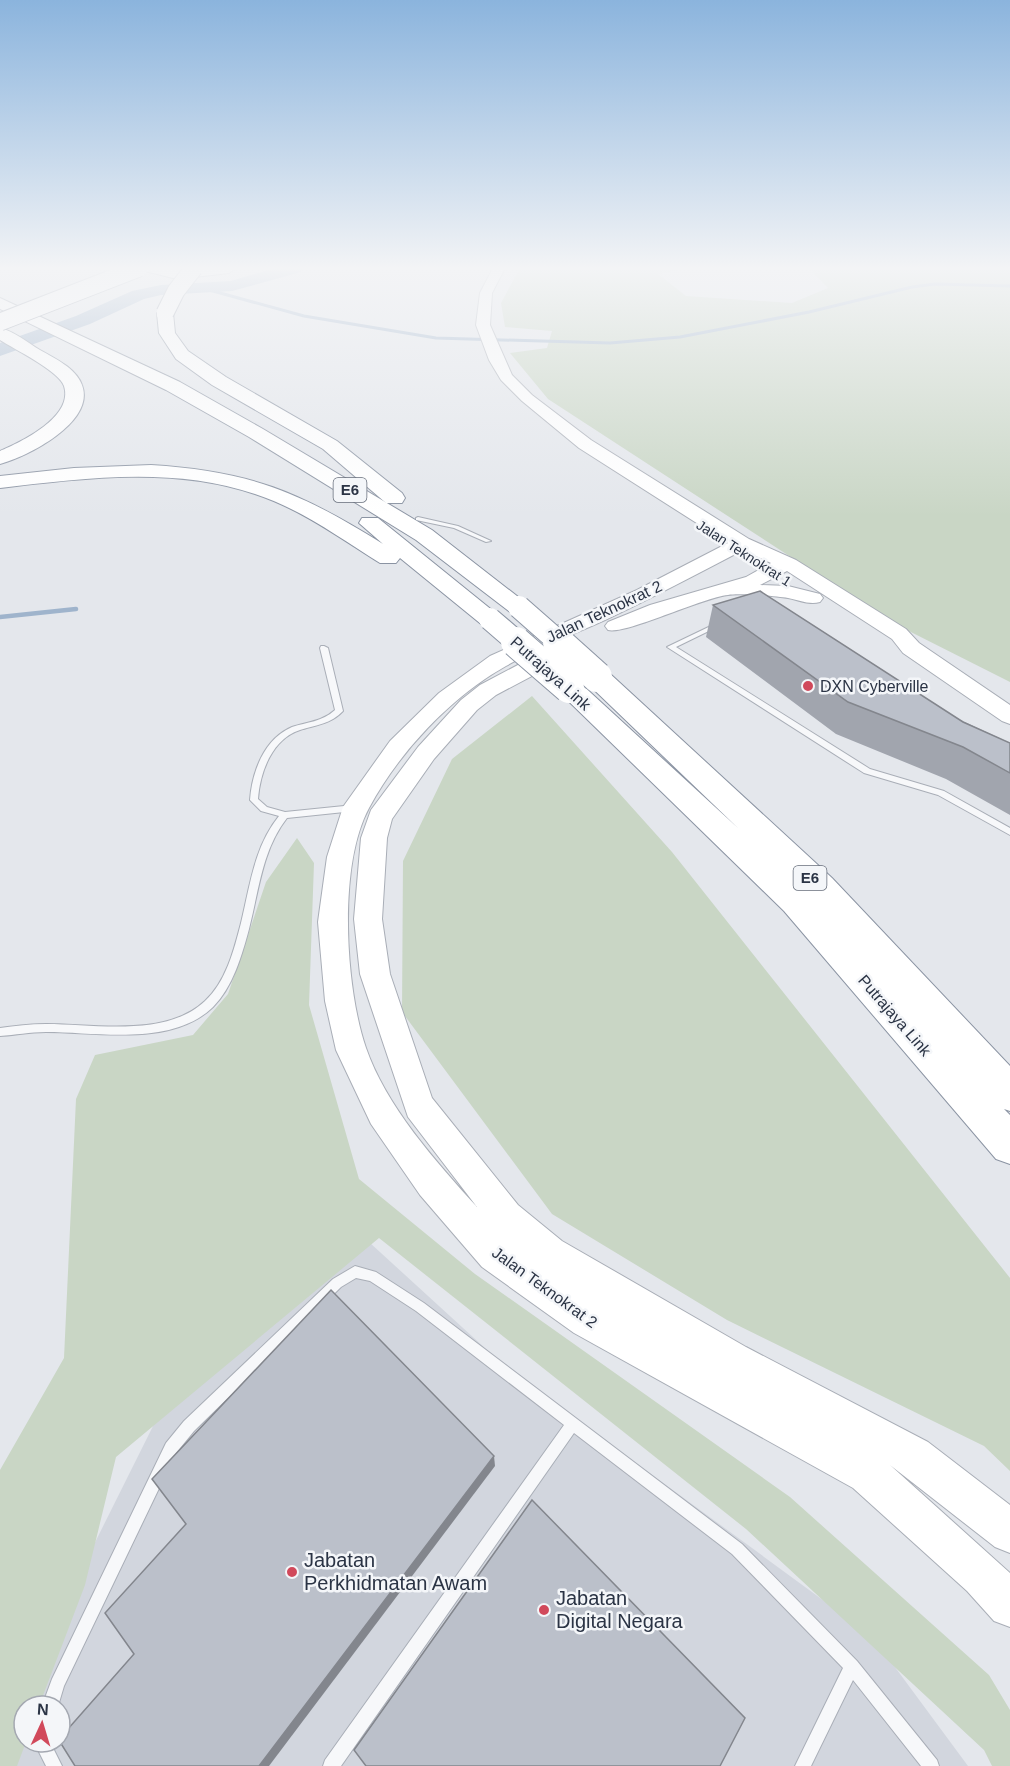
<svg xmlns="http://www.w3.org/2000/svg" width="1010" height="1766" viewBox="0 0 1010 1766" font-family="Arial,sans-serif">
	<style>
		.built { fill: #d2d6de; fill-rule: evenodd }
		.green { fill: #c9d6c5 }
		.lines { fill: none; stroke-linecap: round; stroke-linejoin: round }
		.stream-far1 { stroke: #9fb4cc; stroke-width: 3 }
		.stream { stroke: #9fb4cc; stroke-width: 4.5 }
		.river { fill: #9fb4cc; fill-rule: evenodd }
		.service-casing { stroke: #a9aeb7; stroke-width: 2 }
		.secondary-casing { stroke: #a9aeb7; stroke-width: 2 }
		.motorway-casing { stroke: #8b94a3; stroke-width: 2 }
		.service { fill: #f7f8fa; fill-rule: evenodd }
		.secondary { fill: #fff; fill-rule: evenodd }
		.motorway { fill: #fff; fill-rule: evenodd }
		.motorway-bridge-far2-casing { stroke: #8b94a3; stroke-width: 19; stroke-linecap: butt }
		.motorway-bridge-far1-casing { stroke: #8b94a3; stroke-width: 24; stroke-linecap: butt }
		.motorway-bridge-casing { stroke: #8b94a3; stroke-width: 32; stroke-linecap: butt }
		.motorway-bridge-far2 { stroke: #fff; stroke-width: 17 }
		.motorway-bridge-far1 { stroke: #fff; stroke-width: 22 }
		.motorway-bridge { stroke: #fff; stroke-width: 30 }
		.wall { fill: #a1a5ae }
		.shaded-wall { fill: #83868d }
		.building { fill: #bbc0ca; stroke: #83868d; stroke-width: 1.5 }
		.poi-dot { fill: #d1495b; stroke: #f4f6f9; stroke-width: 2 }
		.labels { text-anchor: middle; stroke-width: 5; stroke-linejoin: round; paint-order: stroke }
		.far-street-label { font-size: 14px; fill: #2b3445; stroke: #f4f6f9 }
		.shield { fill: #f4f6f9; stroke: #676e7b; stroke-width: 1.5 }
		.shield-label { font-size: 15px; font-weight: bold; fill: #2b3445 }
		.street-label { font-size: 16px; fill: #2b3445; stroke: #f4f6f9 }
		.poi-label { font-size: 16px; fill: #2b3445; stroke: #f4f6f9; text-anchor: start }
		.near-poi-label { font-size: 20px; fill: #2b3445; stroke: #f4f6f9; text-anchor: start }
	</style>
	<rect width="100%" height="100%" fill="#e4e7ec"/>
	<path class="built" d="M 346,1221 L 509,1370 L 872,1636 L 968,1766 L 0,1766 L 0,1733 L 170,1392 ZM 24,1706 L 60,1706 L 60,1742 L 24,1742 Z"/>
	<g class="green">
		<polygon points="520,268 690,268 658,274 686,296 792,303 828,288 809,268 1010,268 1010,682 889,621 548,399 510,353 547,348 552,331 505,327 501,303"/>
		<polygon points="532,696 672,852 1010,1278 1010,1471 984,1446 727,1320 552,1214 402,1012 403,861 452,759"/>
		<polygon points="297,838 314,863 309,1005 359,1179 475,1274 790,1497 989,1675 1010,1710 1010,1766 992,1766 984,1750 746,1529 379,1238 116,1457 85,1585 39,1706 24,1706 26,1742 17,1766 0,1766 0,1470 64,1358 76,1099 95,1055 193,1035 228,994 266,882"/>
	</g>
	<g class="lines">
		<polyline class="stream-far1" points="202,288 304,316 436,338 610,343 680,337 809,312 912,287 935,284 1010,286"/>
		<polyline class="stream" points="0,617 76,609"/>
		<polygon class="river" points="275,268 303,268 301,272 232,291 161,295 144,299 90,324 0,356 0,343 76,316 132,291 161,285 231,281"/>
		<g class="service-casing">
			<g id="service">
				<polygon points="418,517 458,526 491,541 486,542 454,528 416,520 416,518"/>
				<polygon points="717,623 719,624 719,626 676,647 870,769 944,791 1010,828 1010,835 938,795 864,773 667,647"/>
				<path d="M 321,646 L 324,646 L 328,648 L 343,711 C 331,724 316,725 300,730 C 272,739 260,772 258,799 L 267,807 L 285,812 L 354,805 L 358,808 L 354,811 L 287,818 C 262,850 259,890 249,929 C 242,955 233,987 213,1007 C 172,1047 97,1032 46,1032 C 30,1032 15,1035 0,1036 L 0,1028 C 15,1026 30,1024 46,1024 C 94,1024 166,1038 205,1001 C 226,982 234,950 241,923 C 250,886 254,847 279,816 L 261,811 L 250,800 C 252,772 264,739 292,727 C 307,722 322,722 335,710 L 320,648 Z"/>
				<polygon points="355,1266 376,1272 424,1303 742,1544 857,1661 937,1760 939,1766 921,1766 853,1680 811,1766 795,1766 843,1668 732,1554 574,1433 341,1766 323,1766 325,1760 564,1425 416,1311 370,1281 356,1278 341,1287 194,1431 176,1453 64,1686 58,1706 42,1706 52,1679 166,1443 184,1421 333,1279"/>
				<polygon points="34,1742 50,1742 62,1766 46,1766"/>
			</g>
		</g>
		<g class="secondary-casing">
			<path id="secondary" d="M 493,268 L 505,268 L 492,293 L 490,325 L 512,375 L 532,395 L 591,440 L 749,539 L 796,560 L 906,629 L 919,643 L 1010,705 L 1010,724 L 1002,721 L 903,653 L 892,639 L 787,571 L 760,585 L 788,586 L 820,594 L 823,598 L 820,602 C 809,605 799,600 788,598 C 775,596 739,593 728,595 C 701,598 625,635 608,630 L 605,626 L 608,622 L 650,605 L 746,577 L 771,563 L 743,550 C 697,574 652,598 605,620 C 572,635 537,648 506,666 C 451,697 399,752 369,808 C 338,865 345,987 366,1048 C 386,1106 436,1162 477,1207 L 408,1117 L 360,974 L 354,919 L 361,838 L 371,810 L 418,747 L 461,700 L 480,685 L 548,649 L 564,649 L 567,654 L 564,659 L 496,695 L 477,710 L 434,759 L 392,819 L 387,838 L 382,919 L 390,974 L 432,1098 L 518,1205 L 562,1241 L 746,1347 L 928,1442 L 1010,1505 L 1010,1553 L 995,1547 L 890,1465 L 1010,1573 L 1010,1627 L 994,1621 L 967,1591 L 853,1488 L 574,1333 L 482,1267 L 420,1195 L 371,1124 L 336,1050 L 325,1001 L 318,922 L 327,857 L 343,807 L 390,741 L 439,693 L 490,656 L 637,590 L 728,543 L 579,448 L 522,401 L 501,380 L 489,360 L 476,325 L 480,293 Z"/>
		</g>
		<g class="motorway-casing">
			<g id="motorway">
				<polygon points="143,268 236,268 229,273 177,279 145,271"/>
				<polygon points="0,298 180,382 263,429 432,530 531,607 528,612 519,614 510,612 416,540 249,437 166,390 0,309"/>
				<polygon points="165,308 173,313 175,333 188,351 226,377 337,441 402,493 405,498 402,503 386,503 323,449 212,385 176,359 159,333 157,313"/>
				<path d="M 0,328 C 14,331 28,343 40,350 C 54,358 76,368 82,385 C 96,422 27,457 0,464 L 0,451 C 21,442 74,417 64,386 C 59,371 14,349 0,340 Z"/>
				<path d="M 151,465 C 250,471 300,492 383,544 L 359,523 L 362,518 L 378,518 L 503,619 L 499,624 L 490,627 L 481,624 L 400,558 L 396,563 L 380,563 C 340,538 301,509 255,494 C 174,466 83,478 0,488 L 0,476 L 74,468 Z"/>
				<polygon points="597,668 607,671 832,878 1010,1066 1010,1111 1004,1109 1010,1115 1010,1164 996,1159 784,911 555,688 559,682 569,679 579,682 739,829 587,683 583,677 587,671"/>
			</g>
		</g>
		<use href="#service" class="service"/>
		<use href="#secondary" class="secondary"/>
		<use href="#motorway" class="motorway"/>
		<g class="motorway-bridge-far2-casing">
			<g id="motorway-bridge-far2">
				<polyline points="165,313 176,291 194,268"/>
				<polyline points="0,322 139,268"/>
			</g>
		</g>
		<g class="motorway-bridge-far1-casing">
			<g id="motorway-bridge-far1">
				<polyline points="519,607 560,643"/>
				<polyline points="490,619 518,643"/>
			</g>
		</g>
		<g class="motorway-bridge-casing">
			<g id="motorway-bridge">
				<polyline points="516,642 569,688"/>
				<polyline points="558,642 597,677"/>
			</g>
		</g>
		<use href="#motorway-bridge-far2" class="motorway-bridge-far2"/>
		<use href="#motorway-bridge-far1" class="motorway-bridge-far1"/>
		<use href="#motorway-bridge" class="motorway-bridge"/>
	</g>
	<polygon class="wall" points="713,605 1010,743 1010,815 946,779 836,734 706,637"/>
	<polygon class="shaded-wall" points="494,1456 495,1466 269,1766 259,1766"/>
	<g class="building">
		<polygon points="760,591 963,722 1010,743 1010,773 963,747 848,702 713,605"/>
		<polygon points="331,1290 494,1456 259,1766 75,1766 60,1742 60,1738 134,1654 105,1613 186,1524 152,1479"/>
		<polygon points="532,1500 745,1718 720,1766 366,1766 354,1750"/>
	</g>
	<linearGradient id="sky" x2="0" y2="1"><stop stop-color="#8bb4dd"/><stop offset="0.52" stop-color="#f3f4f6"/><stop offset="1" stop-color="#f3f4f6" stop-opacity="0"/></linearGradient>
	<rect width="1010" height="516" fill="url(#sky)"/>
	<g class="poi-dot">
		<circle cx="808" cy="686" r="6"/>
		<circle cx="292" cy="1572" r="6"/>
		<circle cx="544" cy="1610" r="6"/>
	</g>
	<g class="labels">
		<g class="far-street-label">
			<text transform="translate(744 553) rotate(33)" y="5">Jalan Teknokrat 1</text>
		</g>
		<g class="shield">
			<rect x="333.5" y="478" width="33" height="24" rx="4.5"/>
			<rect x="793.5" y="866" width="33" height="24" rx="4.5"/>
		</g>
		<g class="shield-label">
			<text x="350" y="495">E6</text>
			<text x="810" y="883">E6</text>
		</g>
		<g class="street-label">
			<text transform="translate(604 611) rotate(-25)" y="6">Jalan Teknokrat 2</text>
			<text transform="translate(551 673) rotate(42)" y="6">Putrajaya Link</text>
			<text transform="translate(895 1015) rotate(49)" y="6">Putrajaya Link</text>
			<text transform="translate(545 1287) rotate(36)" y="6">Jalan Teknokrat 2</text>
		</g>
		<g class="poi-label">
			<text x="820" y="692">DXN Cyberville</text>
		</g>
		<g class="near-poi-label">
			<text x="304" y="1567">Jabatan<tspan x="304" dy="23">Perkhidmatan Awam</tspan></text>
			<text x="556" y="1605">Jabatan<tspan x="556" dy="23">Digital Negara</tspan></text>
		</g>
	</g>
	<g transform="translate(42 1724) rotate(4)"><circle r="28" fill="#f4f6f9" stroke="#a4a8b1" stroke-width="1.5"/>
	<path d="M0-4.5L10 22L0 15L-10 22Z" fill="#d1495b"/>
	<text y="-9" font-size="16" font-weight="bold" text-anchor="middle" fill="#2b3445">N</text>
	</g>
</svg>
